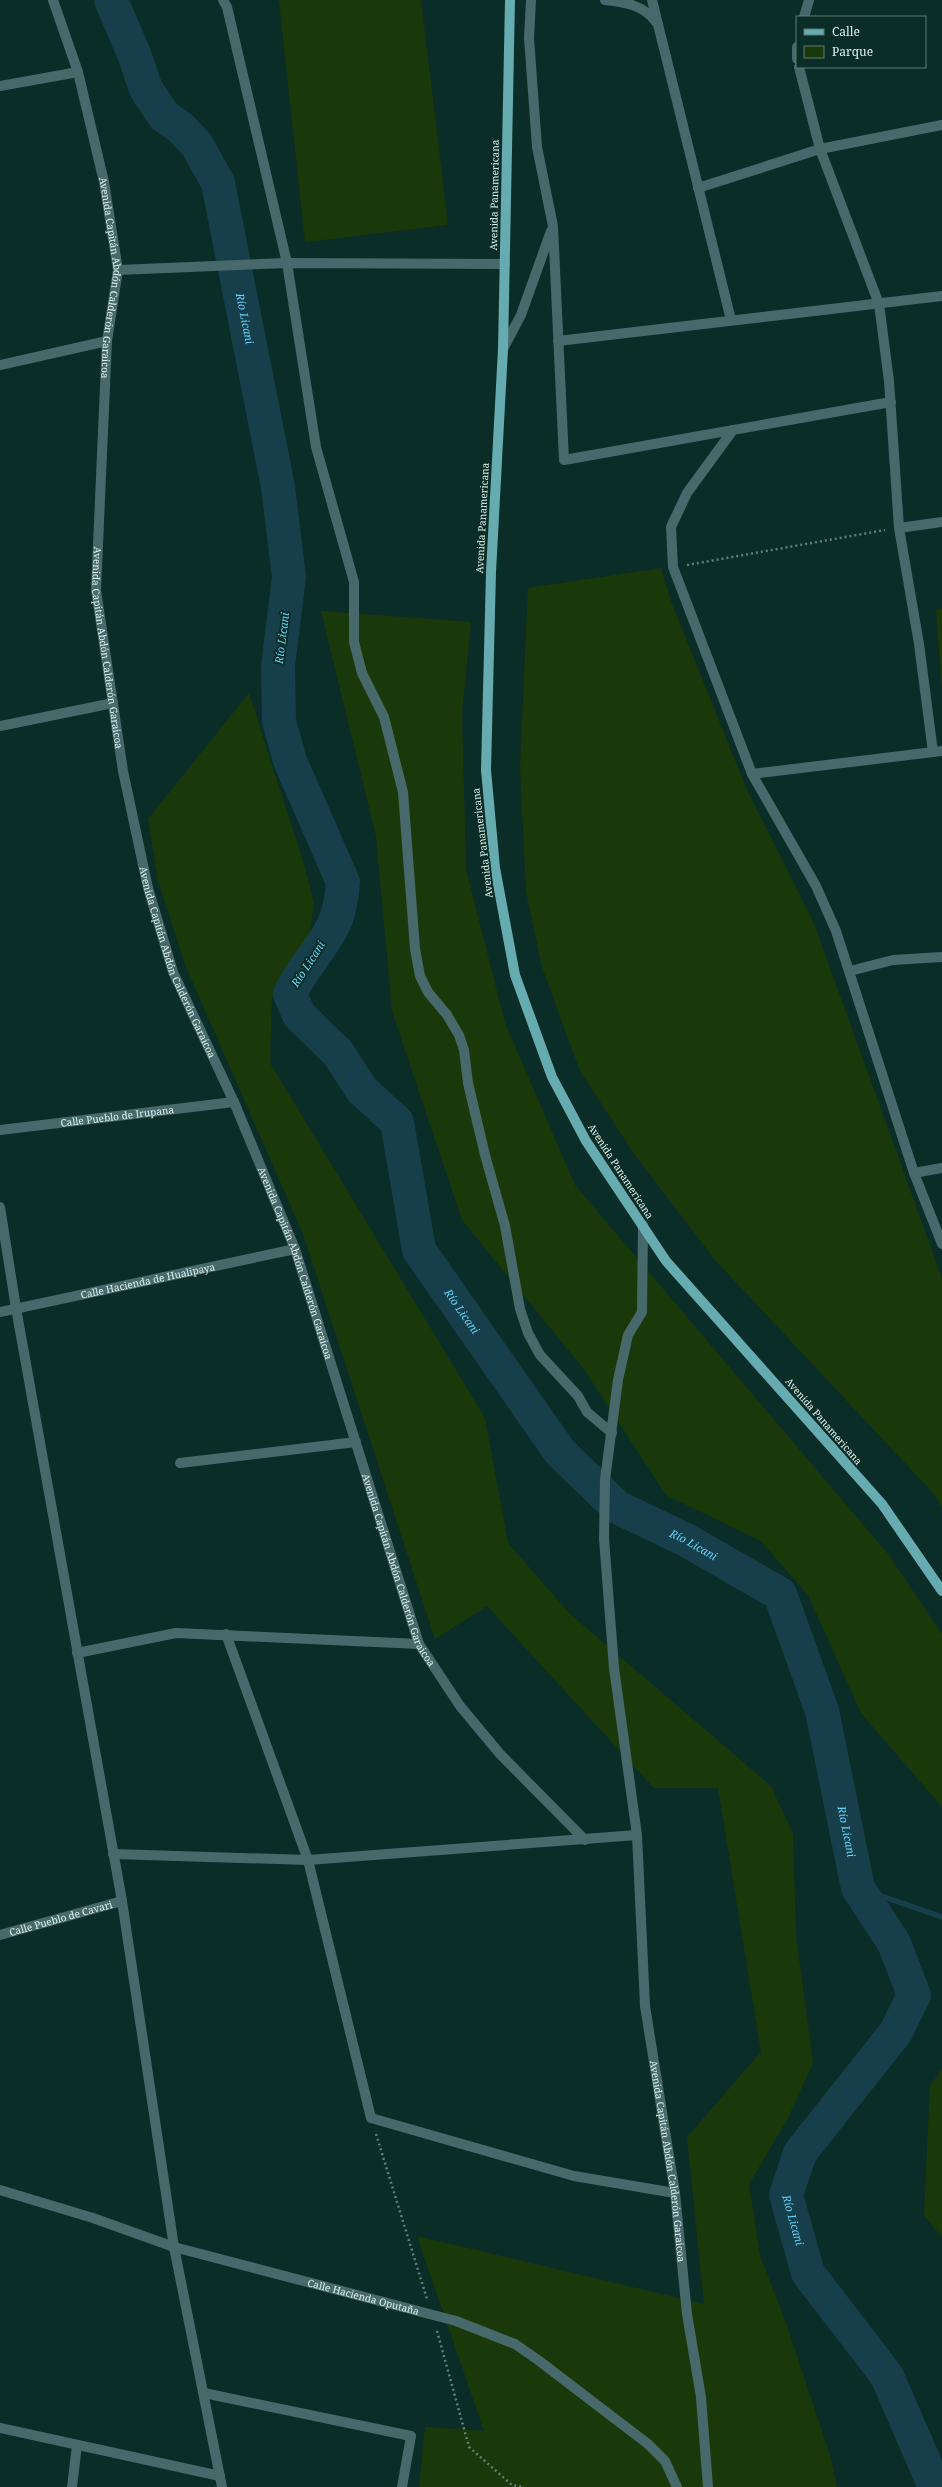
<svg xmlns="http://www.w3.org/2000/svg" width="942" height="2487" viewBox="0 0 942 2487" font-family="'Noto Serif',serif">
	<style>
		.green { fill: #1a390a }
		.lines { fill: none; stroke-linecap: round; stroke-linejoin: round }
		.stream { stroke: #163e4b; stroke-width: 5.5 }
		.river { stroke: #163e4b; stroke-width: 34 }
		.path { stroke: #627e78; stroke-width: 2.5; stroke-dasharray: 2 3; stroke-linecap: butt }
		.minor { stroke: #48696b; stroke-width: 10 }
		.major { stroke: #65abb0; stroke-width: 10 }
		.labels { text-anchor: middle; stroke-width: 4; stroke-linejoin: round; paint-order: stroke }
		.street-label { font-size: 10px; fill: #dff2ed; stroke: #0b2d27 }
		.water-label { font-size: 11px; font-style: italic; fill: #64d4f8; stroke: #0b2d27 }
	</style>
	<rect width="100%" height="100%" fill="#0b2d27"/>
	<g class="green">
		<polygon points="279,0 421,0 448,225 305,242"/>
		<polygon points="661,568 671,601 747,790 813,921 942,1278 942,1507 935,1495 715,1260 635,1155 580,1071 542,967 526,891 520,767 528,588"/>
		<polygon points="942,609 942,693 936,610"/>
		<polygon points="321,611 471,622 462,712 466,869 505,1023 575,1185 888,1554 942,1634 942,1807 861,1713 808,1595 761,1541 666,1495 583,1368 462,1220 392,1011 376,836"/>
		<polygon points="249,693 303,861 314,903 310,934 272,997 270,1063 485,1418 508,1543 570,1614 771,1786 793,1834 796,1936 813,2063 787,2120 749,2184 760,2256 784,2317 830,2455 837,2487 419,2487 425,2427 484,2431 417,2236 704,2304 687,2137 761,2052 718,1788 654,1788 487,1606 435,1639 303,1234 186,967 158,881 148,819"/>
		<polygon points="942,2069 942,2237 924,2215 930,2086"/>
	</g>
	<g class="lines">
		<polyline class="stream" points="858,1888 942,1917"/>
		<path class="river" id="s1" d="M 111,0 L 134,54 L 146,89 L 164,116 L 181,128 L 197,145 L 218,183 L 278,487 L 289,577 L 278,666 L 279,721 L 290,761 L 343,882 C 342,897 340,912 333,926 C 321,950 301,969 290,994 L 299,1015 L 338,1053 L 362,1090 L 397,1122 L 419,1250 L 560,1452 L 617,1507 L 686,1540 L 780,1594 L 822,1711 L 858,1888 L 894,1943 L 914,1995 L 896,2032 L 800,2153 L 786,2195 L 808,2273 L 887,2376 L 935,2487"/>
		<g class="path">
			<polyline points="687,565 885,530"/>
			<polyline points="376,2134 427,2299"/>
			<polyline points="437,2331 469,2447 512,2485 522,2487"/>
		</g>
		<g class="minor">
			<path id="s2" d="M 53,0 L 78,72 L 104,182 L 118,270 L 107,341 L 96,590 L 123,771 L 148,888 L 173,972 L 234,1102 L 295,1249 L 419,1644 L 460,1706 L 500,1754 L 585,1840"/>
			<polyline points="223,0 227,7 287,263 316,447 354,582 354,642 362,673 384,717 403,792 415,949 420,976 428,992 447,1015 459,1035 464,1050 468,1083 485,1155 505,1226 520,1309 528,1333 540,1355 578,1396 587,1412 612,1433"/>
			<polyline points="531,0 529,38 537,147 553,226 564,460 891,402"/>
			<path d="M 605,0 C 624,2 644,5 656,22"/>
			<polyline points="652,0 731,320"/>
			<polyline points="804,17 809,0"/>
			<polyline points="797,47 797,59"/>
			<polyline points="799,67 820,149 879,304 889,381 899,528 919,644 933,752"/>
			<polyline points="0,86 78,72"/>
			<polyline points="698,188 820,149 942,125"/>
			<polyline points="118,270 287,263 505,264"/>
			<polyline points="558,341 942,296"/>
			<polyline points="503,349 521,315 551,231"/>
			<polyline points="0,365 107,341"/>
			<polyline points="733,430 687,493 671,527 673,567 752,774 816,886 836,931 914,1173 942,1244"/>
			<polyline points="899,528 942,522"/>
			<polyline points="0,726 113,703"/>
			<polyline points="752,774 942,751"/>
			<polyline points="850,971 893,960 942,957"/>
			<path id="s3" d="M 0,1130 L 234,1102"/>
			<polyline points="914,1173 942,1168"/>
			<polyline points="0,1207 16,1308 122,1901 174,2247 222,2487"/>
			<path id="s4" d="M 643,1225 L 642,1312 L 628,1335 L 618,1380 L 605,1480 L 604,1539 L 614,1668 L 637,1835 L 645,2006 L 675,2193 L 687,2314 L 701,2397 L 708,2487"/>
			<path id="s5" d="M 0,1312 L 295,1249"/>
			<polyline points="180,1463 356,1442"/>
			<polyline points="226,1634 308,1860 371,2118 574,2176 675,2193"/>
			<polyline points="77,1653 176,1633 419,1644"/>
			<polyline points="113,1854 308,1860 637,1835"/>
			<path id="s6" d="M 0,1935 L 122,1901"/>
			<path id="s7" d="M 0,2190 L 93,2218 L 174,2247 L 456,2321 L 515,2344 L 538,2360 L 648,2444 L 665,2461 L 677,2487"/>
			<polyline points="204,2393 411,2436 402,2487"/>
			<polyline points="0,2428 220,2476"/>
			<polyline points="72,2487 77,2445"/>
		</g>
		<polyline class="major" points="510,0 503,349 491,572 486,770 495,868 515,975 552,1077 586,1141 666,1261 882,1504 942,1591"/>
	</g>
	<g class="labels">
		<g class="street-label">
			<text transform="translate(494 195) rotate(-89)" y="4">Avenida Panamericana</text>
			<text dy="4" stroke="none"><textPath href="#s2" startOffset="286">Avenida Capitán Abdón Calderón Garaicoa</textPath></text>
			<text transform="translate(482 518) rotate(-87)" y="4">Avenida Panamericana</text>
			<text dy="4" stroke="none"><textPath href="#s2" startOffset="658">Avenida Capitán Abdón Calderón Garaicoa</textPath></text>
			<text transform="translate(482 843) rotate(-97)" y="4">Avenida Panamericana</text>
			<text dy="4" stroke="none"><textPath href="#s2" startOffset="982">Avenida Capitán Abdón Calderón Garaicoa</textPath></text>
			<text dy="4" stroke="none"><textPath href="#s3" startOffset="118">Calle Pueblo de Irupana</textPath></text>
			<text transform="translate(621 1171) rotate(57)" y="4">Avenida Panamericana</text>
			<text dy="4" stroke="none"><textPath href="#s2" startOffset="1306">Avenida Capitán Abdón Calderón Garaicoa</textPath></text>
			<text dy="4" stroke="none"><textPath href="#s5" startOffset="151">Calle Hacienda de Hualipaya</textPath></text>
			<text transform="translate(824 1421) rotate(49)" y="4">Avenida Panamericana</text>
			<text dy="4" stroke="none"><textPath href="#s2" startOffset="1630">Avenida Capitán Abdón Calderón Garaicoa</textPath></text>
			<text dy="4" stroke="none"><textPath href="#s6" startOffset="63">Calle Pueblo de Cavari</textPath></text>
			<text dy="4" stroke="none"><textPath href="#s4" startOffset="946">Avenida Capitán Abdón Calderón Garaicoa</textPath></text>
			<text dy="4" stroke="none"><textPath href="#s7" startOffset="379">Calle Hacienda Oputaña</textPath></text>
		</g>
		<g class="water-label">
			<text dy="4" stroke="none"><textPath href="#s1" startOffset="354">Río Licani</textPath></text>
			<text transform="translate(282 638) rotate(-83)" y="4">Río Licani</text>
			<text transform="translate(308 964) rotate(-57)" y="4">Río Licani</text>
			<text dy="4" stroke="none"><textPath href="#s1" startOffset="1434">Río Licani</textPath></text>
			<text dy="4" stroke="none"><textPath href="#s1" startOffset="1770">Río Licani</textPath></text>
			<text dy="4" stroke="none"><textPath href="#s1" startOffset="2117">Río Licani</textPath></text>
			<text dy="4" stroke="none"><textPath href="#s1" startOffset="2562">Río Licani</textPath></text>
		</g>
	</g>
	<rect x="796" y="16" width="130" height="52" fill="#0b2d27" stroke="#607c76"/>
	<rect x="804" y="29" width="20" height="6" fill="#65abb0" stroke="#607c76"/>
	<text x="832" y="36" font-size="12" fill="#dff2ed">Calle</text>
	<rect x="804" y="46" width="20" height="12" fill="#1a390a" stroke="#607c76"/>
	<text x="832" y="56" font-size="12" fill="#dff2ed">Parque</text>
</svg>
